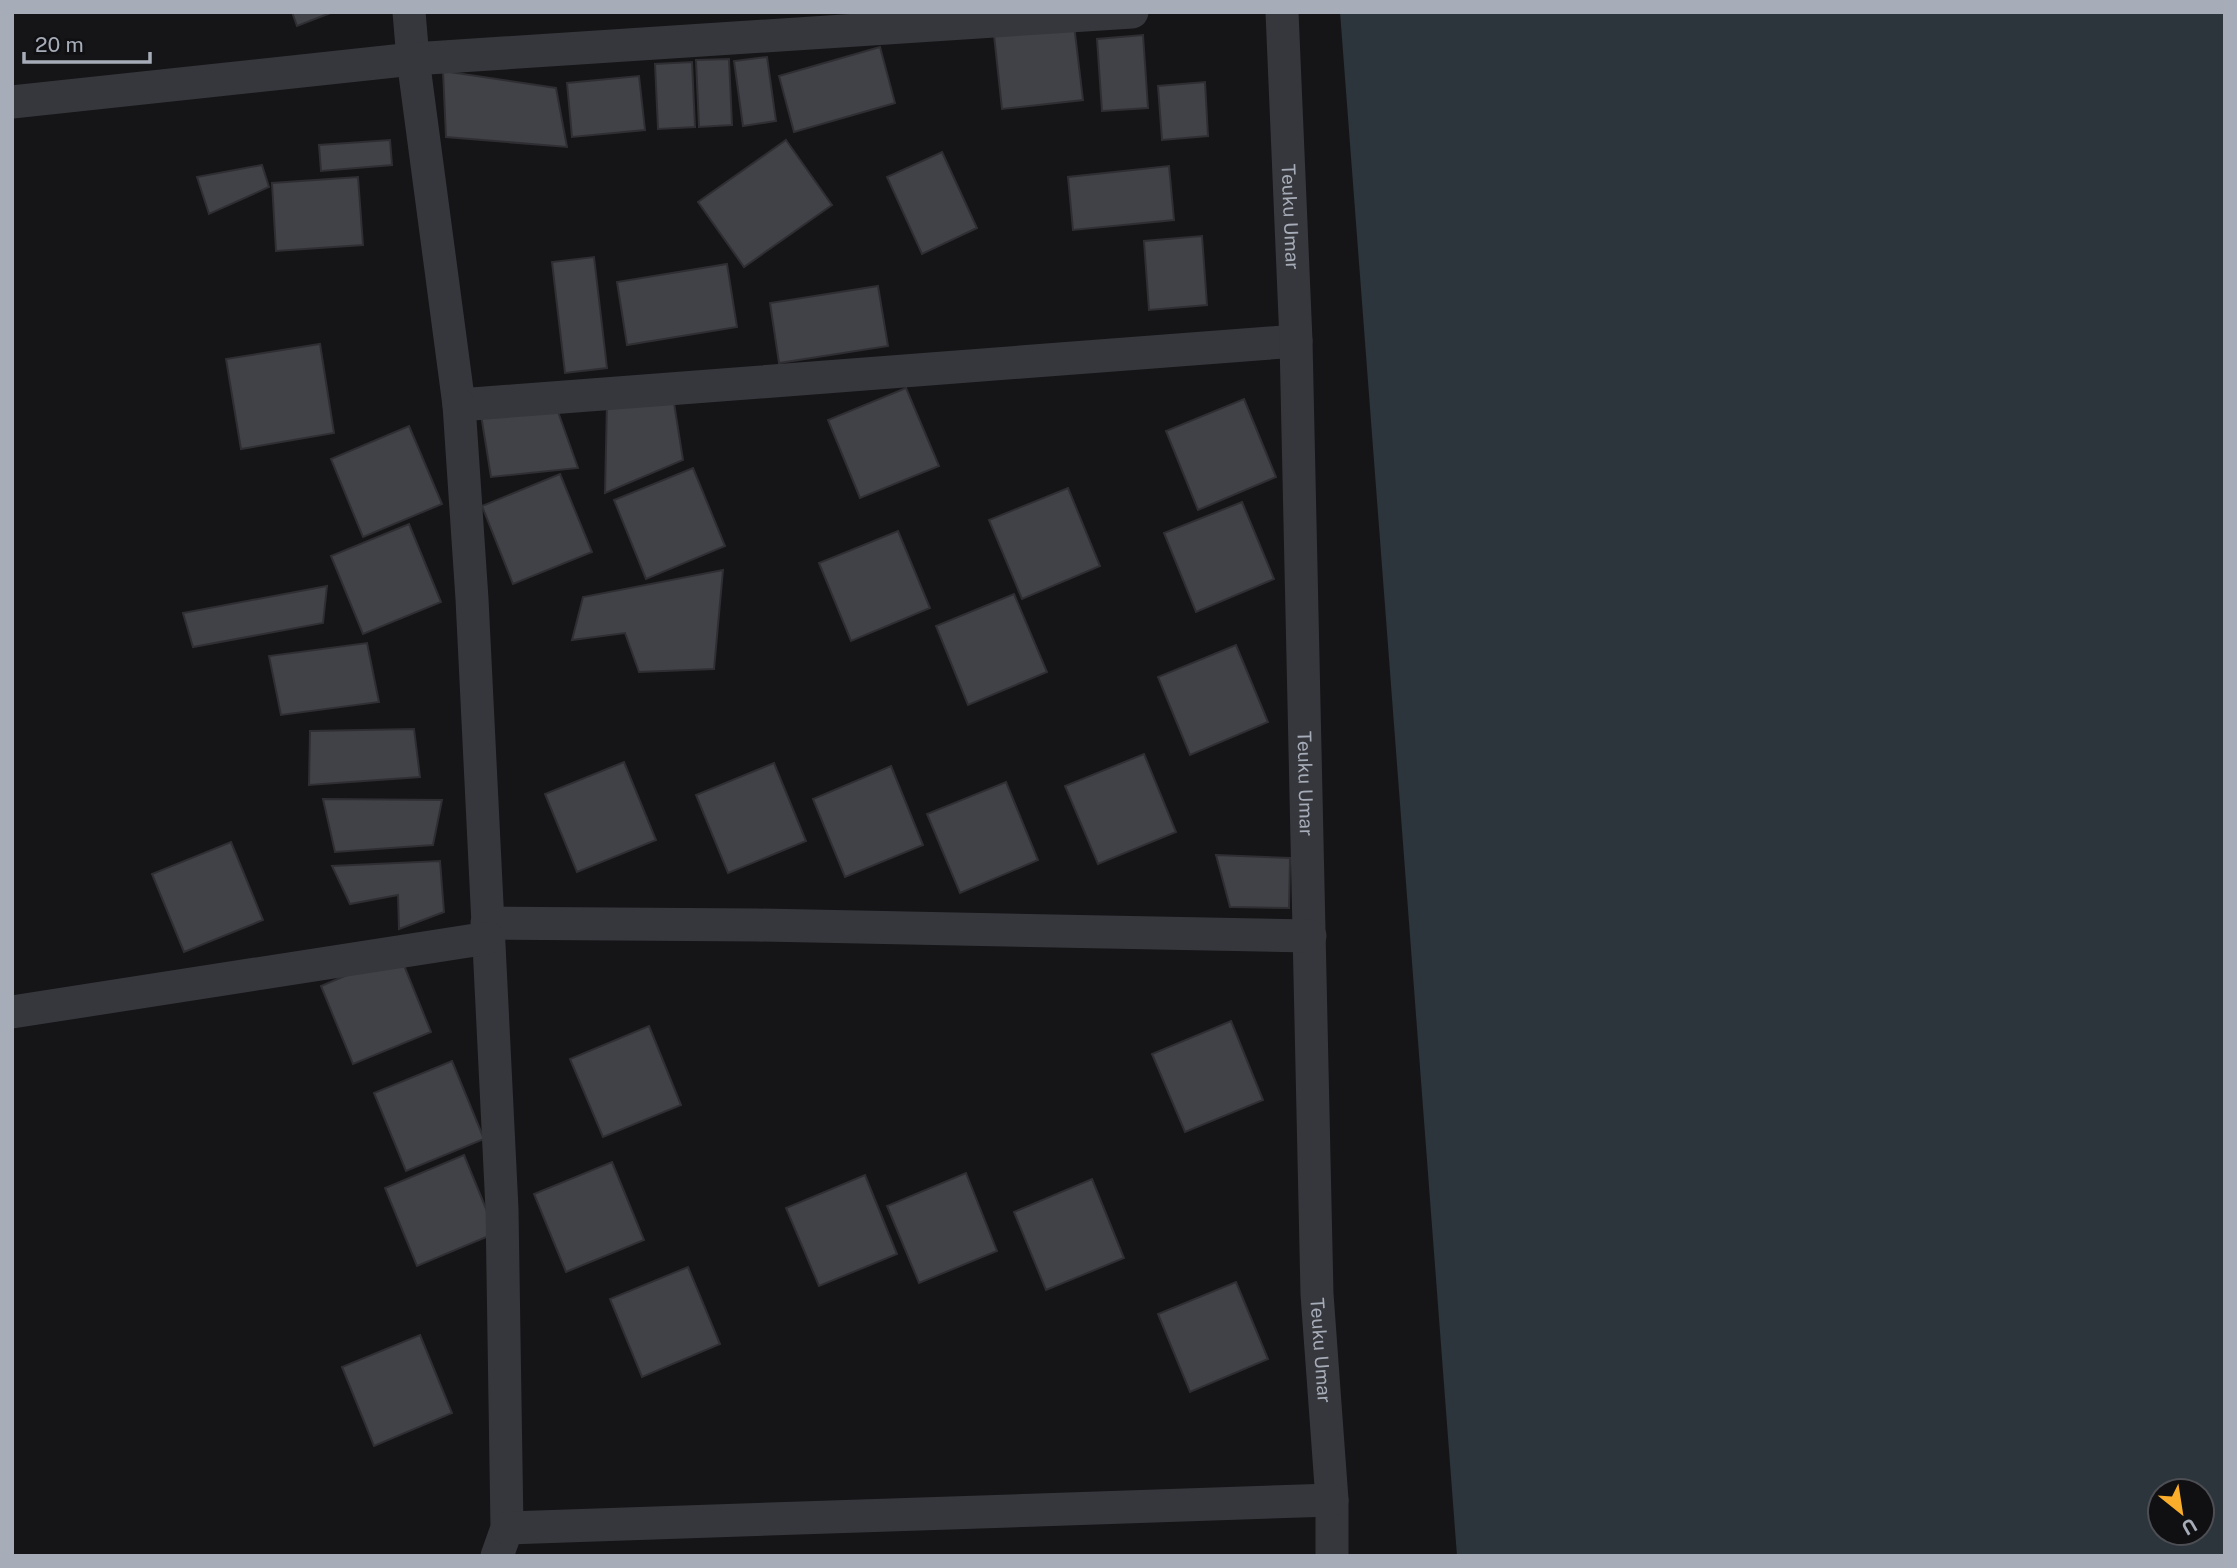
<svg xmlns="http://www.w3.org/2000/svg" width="2237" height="1568" viewBox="0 0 2237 1568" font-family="'Public Sans',sans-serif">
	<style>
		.water { fill: #2b353b; fill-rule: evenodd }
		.building { fill: #414247; stroke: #2f2f33; stroke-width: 2 }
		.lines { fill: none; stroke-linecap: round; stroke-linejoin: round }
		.street { stroke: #36373c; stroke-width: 33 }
		.labels { text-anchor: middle; stroke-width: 6; stroke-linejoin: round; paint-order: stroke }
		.street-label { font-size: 19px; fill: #a6acb8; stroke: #101012 }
	</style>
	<rect width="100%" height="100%" fill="#151517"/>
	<path class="water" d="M 1340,12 L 2225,12 L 2225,1556 L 1457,1556 ZM 2160,1491 L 2202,1491 L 2202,1533 L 2160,1533 Z"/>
	<g class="building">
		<polygon points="292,12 333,12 297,26"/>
		<polygon points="1074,25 1083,100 1002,109 994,35"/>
		<polygon points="1143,35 1148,108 1102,111 1097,39"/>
		<polygon points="880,47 895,103 794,132 779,76"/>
		<polygon points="767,57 776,121 743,126 734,61"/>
		<polygon points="729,59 732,125 699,127 696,60"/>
		<polygon points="692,62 695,127 658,129 655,64"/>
		<polygon points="443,71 556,88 567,147 446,137"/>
		<polygon points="639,76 645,130 572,137 567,83"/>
		<polygon points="1205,82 1208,136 1162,140 1158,86"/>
		<polygon points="390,140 392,165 321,171 319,145"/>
		<polygon points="786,140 832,205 744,267 698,202"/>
		<polygon points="942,152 977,228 922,254 887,177"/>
		<polygon points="262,165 269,187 209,214 197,177"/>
		<polygon points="1169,166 1174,220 1073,230 1068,177"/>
		<polygon points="358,177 363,245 276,251 272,183"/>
		<polygon points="1202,236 1207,305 1149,310 1144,241"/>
		<polygon points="594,257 607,368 565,373 552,262"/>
		<polygon points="727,264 737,327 627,345 617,282"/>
		<polygon points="878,286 888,346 779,363 770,303"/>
		<polygon points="320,344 334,433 241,449 226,359"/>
		<polygon points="906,388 939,466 860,498 828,420"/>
		<polygon points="1244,399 1276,477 1198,510 1166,431"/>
		<polygon points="607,401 674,403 683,460 605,493"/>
		<polygon points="557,409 578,468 491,477 481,415"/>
		<polygon points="409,426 442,504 363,537 331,459"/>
		<polygon points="693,468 725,546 646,579 614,500"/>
		<polygon points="560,474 592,552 513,584 482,506"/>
		<polygon points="1068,488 1100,566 1022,599 989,520"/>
		<polygon points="1242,502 1274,579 1196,612 1164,533"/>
		<polygon points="409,524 441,602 363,634 331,556"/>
		<polygon points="898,531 930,608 851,641 819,563"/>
		<polygon points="723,570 714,669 639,672 625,633 572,640 583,597"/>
		<polygon points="327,586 323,623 193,647 183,613"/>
		<polygon points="1014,594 1047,672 968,705 936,626"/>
		<polygon points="367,643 379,702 281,715 269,656"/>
		<polygon points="1236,645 1268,722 1190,755 1158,677"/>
		<polygon points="414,729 420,777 309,785 310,731"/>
		<polygon points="1144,754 1176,832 1098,864 1065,786"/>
		<polygon points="624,762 656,840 577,872 545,794"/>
		<polygon points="774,763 806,841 728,873 696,795"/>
		<polygon points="891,766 923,845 845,877 813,799"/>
		<polygon points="1006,782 1038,860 960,893 927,814"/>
		<polygon points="323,799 442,800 433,845 335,852"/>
		<polygon points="231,842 263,920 184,952 152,874"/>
		<polygon points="1216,855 1290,858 1289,908 1230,907"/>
		<polygon points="440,861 444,912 399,929 398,895 350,904 332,866"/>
		<polygon points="399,953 431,1032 353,1064 321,986"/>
		<polygon points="1231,1021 1263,1100 1185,1132 1152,1054"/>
		<polygon points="649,1026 681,1105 603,1137 570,1059"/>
		<polygon points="452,1061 484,1139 406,1171 374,1093"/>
		<polygon points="464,1155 496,1233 417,1266 385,1188"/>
		<polygon points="612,1162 644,1240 566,1272 534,1194"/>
		<polygon points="966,1173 997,1251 919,1283 887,1206"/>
		<polygon points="865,1175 897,1254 819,1286 786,1208"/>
		<polygon points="1092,1179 1124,1258 1046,1290 1014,1212"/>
		<polygon points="688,1267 720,1344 642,1377 610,1299"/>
		<polygon points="1236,1282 1268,1359 1190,1392 1158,1314"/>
		<polygon points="420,1335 452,1413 374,1446 342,1367"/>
	</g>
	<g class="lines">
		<g class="street">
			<polyline points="409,12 413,59 459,405 1296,341"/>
			<path id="s1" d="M 1282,12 L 1296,341 L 1317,1294 L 1332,1500 L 1332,1556"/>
			<polyline points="12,102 413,59 1132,12"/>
			<polyline points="459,405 472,599 502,1209 507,1528 497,1556"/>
			<polyline points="487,923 757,925 1310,936"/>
			<polyline points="12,1012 488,938"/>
			<polyline points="507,1528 1332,1500"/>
		</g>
	</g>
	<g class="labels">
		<g class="street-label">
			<text dy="7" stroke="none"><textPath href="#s1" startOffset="205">Teuku Umar</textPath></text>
			<text dy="7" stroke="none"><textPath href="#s1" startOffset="772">Teuku Umar</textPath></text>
			<text dy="7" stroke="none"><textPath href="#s1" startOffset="1339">Teuku Umar</textPath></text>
		</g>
	</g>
	<rect width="2237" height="1568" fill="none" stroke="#a6acb8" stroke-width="28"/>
	<g transform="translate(2181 1512) rotate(150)"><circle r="33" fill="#101012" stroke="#4c4e54" stroke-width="2"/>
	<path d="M0-5L12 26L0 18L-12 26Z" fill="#f9ad2b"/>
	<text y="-10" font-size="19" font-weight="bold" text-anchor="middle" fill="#a6acb8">U</text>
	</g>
	<path d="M24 52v10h126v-10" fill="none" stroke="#a6acb8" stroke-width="3.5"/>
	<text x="35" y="52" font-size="21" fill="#a6acb8" stroke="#101012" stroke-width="5" paint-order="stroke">20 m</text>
</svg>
